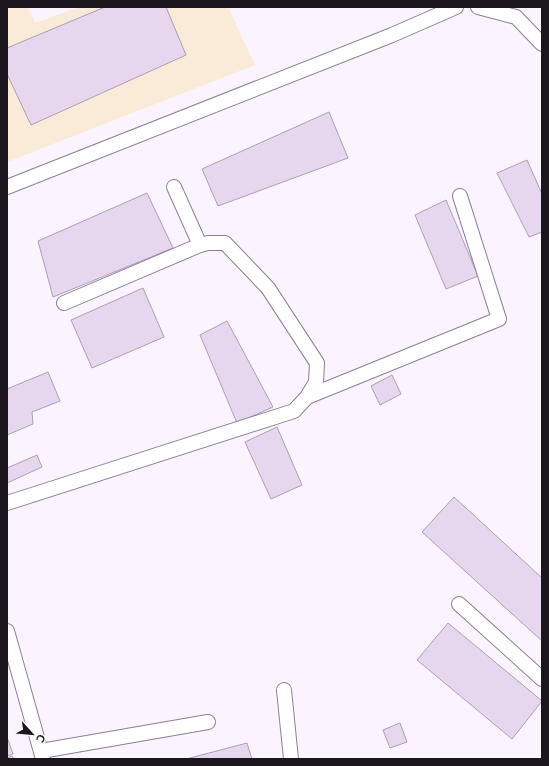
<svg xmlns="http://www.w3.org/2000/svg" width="549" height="766" viewBox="0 0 549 766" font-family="Mulish,sans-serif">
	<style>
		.industrial { fill: #faebd8 }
		.building { fill: #e7d7ee; stroke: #ae9eb4 }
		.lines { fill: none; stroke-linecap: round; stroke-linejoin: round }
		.minor-casing { stroke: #8e7f94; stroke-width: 16 }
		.minor { stroke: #fff; stroke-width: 14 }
	</style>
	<rect width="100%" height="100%" fill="#fbf4fe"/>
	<polygon class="industrial" points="7,7 28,7 35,23 79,7 228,7 255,65 7,162"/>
	<g class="building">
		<polygon points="105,7 166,7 186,55 31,125 7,74 7,48"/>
		<polygon points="329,112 348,158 218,206 202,169"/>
		<polygon points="527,160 542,194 542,232 529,237 497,173"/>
		<polygon points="147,193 173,248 53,297 38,241"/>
		<polygon points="446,200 478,276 446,289 415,215"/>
		<polygon points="143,288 164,337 92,368 71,320"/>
		<polygon points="227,321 273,407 237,423 200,335"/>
		<polygon points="48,372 60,401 32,412 33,424 7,435 7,389"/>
		<polygon points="392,375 401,394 380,405 371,386"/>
		<polygon points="277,427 302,485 271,499 245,442"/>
		<polygon points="37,455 42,467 7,483 7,468"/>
		<polygon points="454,497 542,578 542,641 422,532"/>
		<polygon points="448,623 542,701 512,739 417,660"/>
		<polygon points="400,723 407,742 390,748 383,730"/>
		<polygon points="7,737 13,754 7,756"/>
		<polygon points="247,743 252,759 186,759"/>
		<polygon points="12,756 14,759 7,759 7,758"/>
	</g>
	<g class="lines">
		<g class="minor-casing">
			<g id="minor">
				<polyline points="478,7 516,17 542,44"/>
				<polyline points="7,187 392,35 456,7"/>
				<polyline points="174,187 200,245"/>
				<polyline points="307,397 499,319 460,196"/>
				<polyline points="7,503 294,411 307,397 316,382 317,363 268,288 225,243 208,243 200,245 64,303"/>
				<polyline points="459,604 542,679"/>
				<polyline points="7,631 43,759"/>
				<polyline points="284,690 291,759"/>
				<polyline points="41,751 208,722"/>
			</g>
		</g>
		<use href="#minor" class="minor"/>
	</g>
	<rect width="549" height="766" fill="none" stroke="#1b151d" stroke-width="16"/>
	<g transform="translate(32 734) rotate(117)" stroke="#fbf4fe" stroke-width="3" paint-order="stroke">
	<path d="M0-3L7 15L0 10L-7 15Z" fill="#1b151d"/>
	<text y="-6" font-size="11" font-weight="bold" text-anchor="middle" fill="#1b151d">С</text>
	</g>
</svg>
